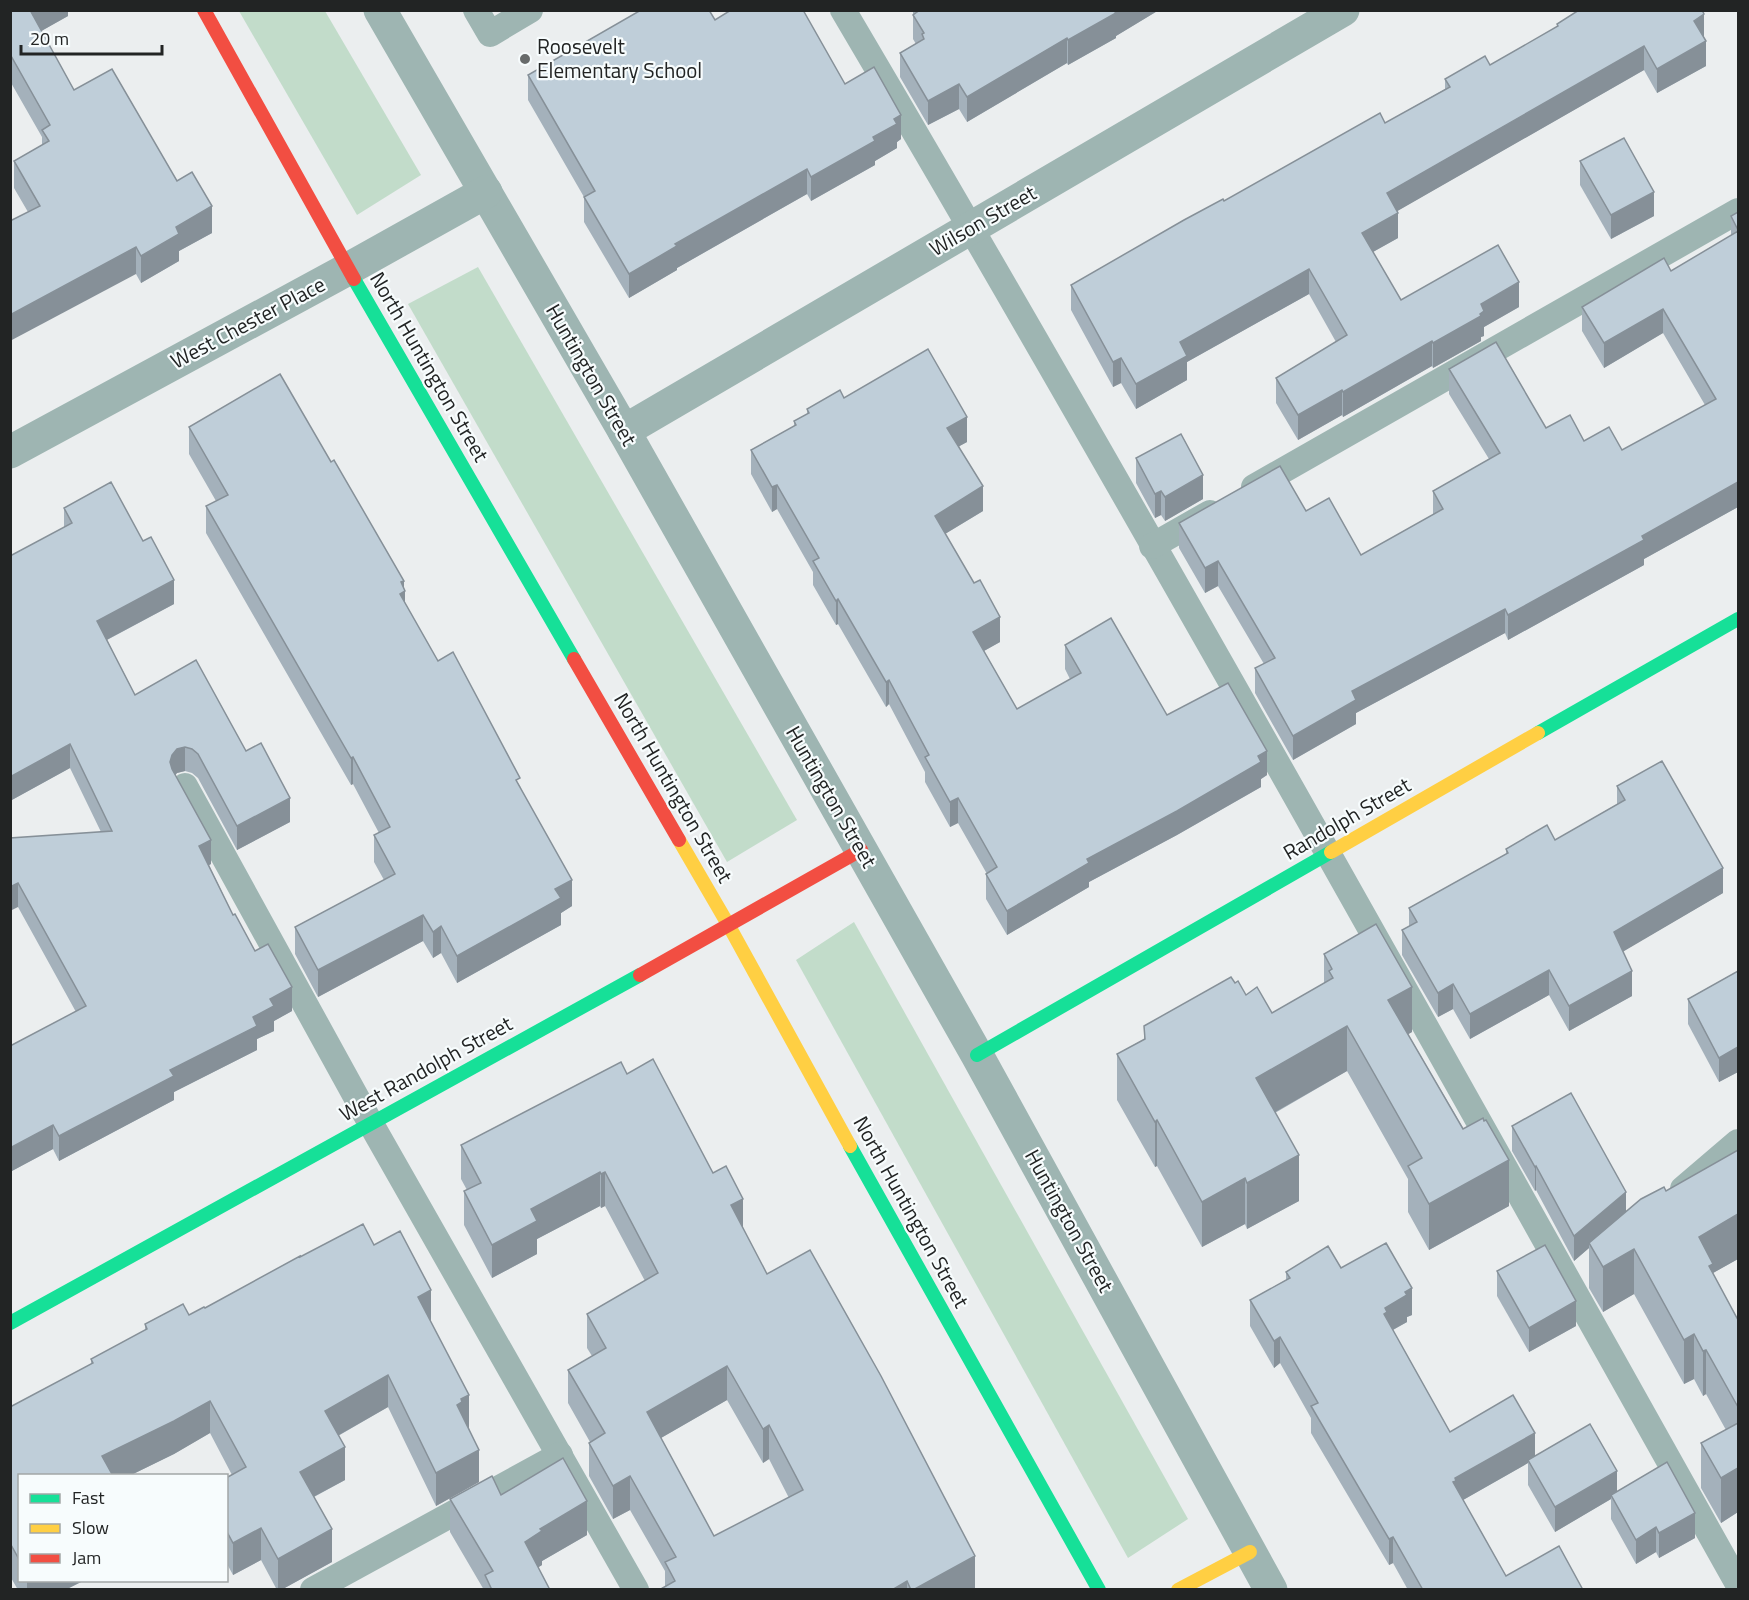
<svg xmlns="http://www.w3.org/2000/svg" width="1749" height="1600" viewBox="0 0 1749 1600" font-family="'Titillium Web',sans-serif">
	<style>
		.green { fill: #c2dcca }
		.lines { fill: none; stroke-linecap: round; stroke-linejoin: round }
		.lane { stroke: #9eb5b2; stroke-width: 26 }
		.street { stroke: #9eb5b2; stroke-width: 33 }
		.fast { stroke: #16e098; stroke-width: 14 }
		.slow { stroke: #ffcf43; stroke-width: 14 }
		.jam { stroke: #f24e42; stroke-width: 14 }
		.wall { fill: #a4b1bb; fill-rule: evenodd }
		.shaded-wall { fill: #869098 }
		.building { fill: #bfced9; stroke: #869098; stroke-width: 1.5; fill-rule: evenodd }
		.poi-dot { fill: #686b6b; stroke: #f7fcfd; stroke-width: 2 }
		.labels { text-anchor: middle; stroke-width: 4.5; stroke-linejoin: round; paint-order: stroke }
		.poi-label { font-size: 21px; fill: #222424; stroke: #f7fcfd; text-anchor: start }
		.street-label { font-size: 21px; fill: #222424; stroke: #f7fcfd }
	</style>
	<rect width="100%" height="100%" fill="#ebeeef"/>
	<g class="green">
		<polygon points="239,11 325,11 421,175 357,215"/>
		<polygon points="478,267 797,820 727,862 408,304"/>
		<polygon points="854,922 1188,1519 1128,1558 796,960"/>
	</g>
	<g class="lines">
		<g class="lane">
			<polyline points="476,10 490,34 530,10"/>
			<path d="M 843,10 C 1150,530 1443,1058 1738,1584"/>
			<polyline points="1254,487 1738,211"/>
			<polyline points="1152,546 1210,513"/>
			<polyline points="185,786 371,1124 636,1590"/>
			<polyline points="1683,1189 1738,1142"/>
			<polyline points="313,1590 560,1455"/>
		</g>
		<g class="street">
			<polyline points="380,10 624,431 977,1055 1271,1590"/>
			<polyline points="624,431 1343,10"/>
			<polyline points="10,452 348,269 486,192"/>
		</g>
		<g class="fast">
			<polyline points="354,279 574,659"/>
			<polyline points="1538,733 1738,619"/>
			<polyline points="977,1055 1331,852"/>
			<polyline points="850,1146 1099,1590"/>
			<polyline points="10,1323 640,975"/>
		</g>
		<g class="slow">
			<polyline points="679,840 729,926 850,1146"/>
			<polyline points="1331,852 1538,733"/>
			<polyline points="1178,1590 1250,1552"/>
		</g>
		<g class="jam">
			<polyline points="204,10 354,279"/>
			<polyline points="574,659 679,840"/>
			<polyline points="640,975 861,850"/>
		</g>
	</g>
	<g class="wall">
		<polygon points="10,10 68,10 68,16 41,31 74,90 177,181 212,233 179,251 179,261 141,283 136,274 28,212 14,188 14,161 42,145 42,137 10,81"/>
		<polygon points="913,10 1159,10 1116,36 1116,38 1068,65 1067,63 967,122 959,109 928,125 900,77 900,53 916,44 913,39"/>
		<polygon points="715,20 845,84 901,139 897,142 897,148 875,161 875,165 811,201 807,194 677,268 677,270 629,298 584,222 584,197 528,100 528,75"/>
		<polygon points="1557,24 1704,38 1706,66 1657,93 1644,70 1397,211 1398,238 1373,252 1401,300 1519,307 1484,327 1484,336 1481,337 1481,341 1433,368 1432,366 1343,417 1342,415 1298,440 1276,403 1276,378 1336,342 1309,294 1187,362 1187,380 1136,409 1121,383 1113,387 1071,310 1071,285 1224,201 1385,123 1445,89 1445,79 1490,65 1557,27"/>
		<polygon points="1580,161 1654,216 1611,239 1580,185"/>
		<polygon points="1738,212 1738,507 1644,559 1644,565 1508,640 1505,633 1356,713 1356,724 1293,760 1255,693 1255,668 1264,664 1218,586 1205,593 1179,548 1179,523 1306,511 1361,555 1433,515 1433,491 1489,459 1449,394 1449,369 1546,428 1584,441 1622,450 1705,405 1663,333 1604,368 1582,331 1582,307 1671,271 1731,236 1731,216"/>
		<polygon points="844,398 967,442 959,446 983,511 945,534 1000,642 984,651 1017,709 1070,679 1065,669 1065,645 1167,715 1267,775 1261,779 1261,787 1177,835 1089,882 1089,887 1007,935 986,899 986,874 987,874 958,823 950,827 925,782 925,772 889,704 886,707 838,624 836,625 813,585 813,572 777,509 772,512 751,474 751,450 794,426 794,421 807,414 807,409"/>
		<polygon points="189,427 404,588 405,604 438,661 520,786 572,906 561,913 561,925 457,983 441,953 433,958 423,941 318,997 295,954 295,927 384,880 374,862 374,835 379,833 353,784 351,785 206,533 206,506 216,501 189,454"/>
		<polygon points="1136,458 1203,499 1165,521 1161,515 1155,518 1136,483"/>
		<polygon points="64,508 174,604 107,640 135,695 246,751 290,822 237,850 198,778 192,773 185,771 177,773 175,775 211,864 209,865 233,915 255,951 292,1011 274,1021 274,1031 257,1039 257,1050 174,1092 174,1100 59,1161 53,1149 10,1172 76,1012 18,907 10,838 101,832 70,768 10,801 10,556 64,528"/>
		<polygon points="1617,786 1723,893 1623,951 1632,996 1569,1031 1549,995 1470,1039 1453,1009 1438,1017 1402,955 1402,930 1409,926 1409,908 1506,854 1506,849 1555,840 1617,804"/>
		<polygon points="1324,954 1412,1032 1408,1034 1509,1206 1429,1250 1408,1212 1408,1179 1347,1071 1275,1113 1299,1201 1247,1229 1245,1224 1202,1247 1157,1166 1155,1167 1117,1100 1117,1054 1144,1039 1144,1026 1235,983 1246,995 1272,1013 1324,983"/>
		<polygon points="1738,971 1738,1072 1719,1082 1688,1024 1688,999"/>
		<path d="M 627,1074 L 743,1229 L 767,1274 L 975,1590 L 659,1590 L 665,1586 L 665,1571 L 630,1510 L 613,1519 L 589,1476 L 589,1443 L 590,1442 L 568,1403 L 568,1370 L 592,1356 L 587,1348 L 587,1314 L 645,1281 L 605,1206 L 601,1208 L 600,1206 L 537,1239 L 537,1254 L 492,1278 L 464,1225 L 464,1191 L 467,1190 L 461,1179 L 461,1145 ZM 727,1400 L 763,1463 L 769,1459 L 789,1498 L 714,1536 L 661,1438 Z"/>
		<polygon points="1512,1126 1626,1211 1666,1191 1738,1150 1738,1259 1713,1273 1738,1320 1738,1512 1721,1523 1701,1488 1701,1443 1726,1430 1706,1394 1703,1396 1694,1379 1684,1384 1634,1294 1603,1312 1589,1288 1589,1248 1574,1261 1536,1190 1535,1191 1512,1151"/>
		<polygon points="374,1245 431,1323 469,1428 479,1482 436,1506 388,1407 338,1436 345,1480 314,1497 332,1562 281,1590 277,1590 261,1560 233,1575 226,1562 226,1478 232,1475 210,1433 174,1454 129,1476 20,1476 20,1581 83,1581 65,1590 18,1590 10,1576 10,1407 91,1364 91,1359 145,1331 145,1324 189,1315 205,1308 300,1257"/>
		<polygon points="1341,1268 1412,1315 1407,1317 1407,1322 1393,1330 1450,1432 1535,1456 1617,1491 1695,1538 1659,1558 1656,1552 1636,1564 1611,1519 1611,1499 1555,1532 1528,1485 1528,1463 1463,1500 1506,1576 1583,1590 1408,1590 1393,1563 1389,1565 1311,1433 1311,1418 1280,1363 1274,1368 1250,1326 1250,1300 1286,1280 1286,1272"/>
		<polygon points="1497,1271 1576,1326 1529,1352 1497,1296"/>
		<polygon points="501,1495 587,1535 542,1561 542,1565 538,1567 550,1590 484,1590 450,1532 450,1499"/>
	</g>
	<g class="shaded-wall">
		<polygon points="68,10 68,16 29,38 29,11"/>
		<polygon points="1117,10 1159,10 1116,36 1116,38 1068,65 1068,40"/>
		<polygon points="1704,14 1704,39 1694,21"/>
		<polygon points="1067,38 1067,63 967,122 967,97"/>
		<polygon points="1706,41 1706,66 1657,93 1657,69"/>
		<polygon points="1644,46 1644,70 1387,217 1387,193"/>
		<polygon points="959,84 959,109 928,125 928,101"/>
		<polygon points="901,115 901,139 897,142 897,148 875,161 875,165 811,201 811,177 873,137 894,119"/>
		<polygon points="807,169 807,194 677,268 677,270 629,298 629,274 675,244"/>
		<polygon points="1654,192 1654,216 1611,239 1611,215"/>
		<polygon points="212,206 212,233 179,251 179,261 141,283 141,256 176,227"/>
		<polygon points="1398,213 1398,238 1362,258 1362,233"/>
		<polygon points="136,247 136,274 10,341 10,315"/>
		<polygon points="1309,269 1309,294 1187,362 1187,380 1136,409 1136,384 1180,342"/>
		<polygon points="1519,282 1519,307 1484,327 1484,336 1481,337 1481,341 1433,368 1433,343 1481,304"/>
		<polygon points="1663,309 1663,333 1604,368 1604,343"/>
		<polygon points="1432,341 1432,366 1343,417 1343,392"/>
		<polygon points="1121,358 1121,383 1113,387 1113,362"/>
		<polygon points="1342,390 1342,415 1298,440 1298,415"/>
		<polygon points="967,417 967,442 947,453 947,428"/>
		<polygon points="1203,475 1203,499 1165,521 1165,497"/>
		<polygon points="1738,482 1738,507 1644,559 1644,565 1508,640 1508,615 1642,536"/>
		<polygon points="777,485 777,509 772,512 772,487"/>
		<polygon points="983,486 983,511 935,540 935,516"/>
		<polygon points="1161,491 1161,515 1155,518 1155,494"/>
		<polygon points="1218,561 1218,586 1205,593 1205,568"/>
		<polygon points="174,580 174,604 97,645 97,621"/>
		<polygon points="404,581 404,592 405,591 405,617 400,594 401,582"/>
		<polygon points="838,599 838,624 836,625 836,601"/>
		<polygon points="1505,609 1505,633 1356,713 1356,724 1293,760 1293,736 1352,691"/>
		<polygon points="1000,617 1000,642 973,657 973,632"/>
		<polygon points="889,680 889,704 886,707 886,682"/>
		<polygon points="70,744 70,768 10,801 10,777"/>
		<polygon points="185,747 185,771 177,773 172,779 170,762 172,755 177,749"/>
		<polygon points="1267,751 1267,775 1261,779 1261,787 1177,835 1089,882 1089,887 1007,935 1007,911 1087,859"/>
		<polygon points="353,757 353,784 351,785 351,758"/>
		<polygon points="290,798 290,822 237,850 237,826"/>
		<polygon points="958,798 958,823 950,827 950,802"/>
		<polygon points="211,840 211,864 199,870 199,846"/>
		<polygon points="1723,868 1723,893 1614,957 1614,932"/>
		<polygon points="572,880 572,906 561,913 561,925 457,983 457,956 555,889"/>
		<polygon points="18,883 18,907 10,911 10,887"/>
		<polygon points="423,915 423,941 318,997 318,970"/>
		<polygon points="441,926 441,953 433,958 433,932"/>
		<polygon points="1549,970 1549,995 1470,1039 1470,1014"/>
		<polygon points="1632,971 1632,996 1569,1031 1569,1006"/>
		<polygon points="1453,984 1453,1009 1438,1017 1438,993"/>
		<polygon points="292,987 292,1011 274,1021 274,1031 257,1039 257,1050 174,1092 174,1100 59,1161 59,1136 170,1070 253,1017 270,999"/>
		<polygon points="1412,987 1412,1032 1388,1046 1388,1000"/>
		<polygon points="1347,1026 1347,1071 1256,1123 1256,1078"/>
		<polygon points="1738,1047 1738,1072 1719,1082 1719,1058"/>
		<polygon points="1157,1120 1157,1166 1155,1167 1155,1122"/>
		<polygon points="53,1125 53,1149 10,1172 10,1148"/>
		<polygon points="1299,1155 1299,1201 1247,1229 1247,1183"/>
		<polygon points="1509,1160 1509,1206 1429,1250 1429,1204"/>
		<polygon points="1536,1166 1536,1190 1535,1191 1535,1167"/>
		<polygon points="600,1172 600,1206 537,1239 537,1254 492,1278 492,1245 531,1209"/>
		<polygon points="605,1172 605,1206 601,1208 601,1174"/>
		<polygon points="1245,1178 1245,1224 1202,1247 1202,1202"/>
		<polygon points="1626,1192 1626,1217 1589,1243 1589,1248 1574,1261 1574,1236"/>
		<polygon points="743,1199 743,1232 731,1205"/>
		<polygon points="1738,1214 1738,1259 1713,1273 1713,1308 1699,1237"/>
		<polygon points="1634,1249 1634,1294 1603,1312 1603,1267"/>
		<polygon points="1412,1288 1412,1315 1407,1317 1407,1322 1387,1333 1384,1314 1385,1308 1405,1292"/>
		<polygon points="431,1290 431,1323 418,1297"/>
		<polygon points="1576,1301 1576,1326 1529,1352 1529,1328"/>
		<polygon points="1694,1334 1694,1379 1684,1384 1684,1340"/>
		<polygon points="1280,1337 1280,1363 1274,1368 1274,1341"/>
		<polygon points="1706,1350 1706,1394 1703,1396 1703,1351"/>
		<polygon points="727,1366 727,1400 647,1446 647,1412"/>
		<polygon points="388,1375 388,1407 325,1443 325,1411"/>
		<polygon points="469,1395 469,1428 462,1430 457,1405 461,1399"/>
		<polygon points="210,1401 210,1433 174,1454 129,1476 102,1476 102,1456"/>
		<polygon points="769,1425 769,1459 763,1463 763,1429"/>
		<polygon points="1535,1433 1535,1459 1528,1460 1528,1463 1456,1504 1453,1482 1455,1478"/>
		<polygon points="345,1447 345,1480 300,1504 300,1472"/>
		<polygon points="479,1450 479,1482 436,1506 436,1473"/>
		<polygon points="1738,1468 1738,1512 1721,1523 1721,1478"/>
		<polygon points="1617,1471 1617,1495 1611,1495 1611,1499 1555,1532 1555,1507"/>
		<polygon points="630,1476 630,1510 613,1519 613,1486"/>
		<polygon points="587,1501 587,1535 542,1561 542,1565 525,1576 525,1542 540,1529"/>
		<polygon points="1695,1513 1695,1538 1659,1558 1659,1533"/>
		<polygon points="1656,1527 1656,1552 1636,1564 1636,1540"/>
		<polygon points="261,1528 261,1560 233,1575 233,1543"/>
		<polygon points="332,1529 332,1562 281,1590 278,1590 278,1559"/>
		<polygon points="1393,1537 1393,1563 1389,1565 1389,1539"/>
		<polygon points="975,1556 975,1590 913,1590"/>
		<polygon points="27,1581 83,1581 65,1590 27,1590"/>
		<polygon points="907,1581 907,1590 892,1590"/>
	</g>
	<g class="building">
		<polygon points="10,10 30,10 74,90 112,69 177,181 192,172 212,206 176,227 179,234 141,256 136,247 10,315 10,221 40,206 14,161 49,141 42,130 50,125 10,54"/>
		<polygon points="641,10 709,10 715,20 731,10 803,10 845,84 874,67 901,115 894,119 897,124 873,137 875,141 811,177 807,169 675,244 677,246 629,274 584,197 595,191 528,75"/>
		<polygon points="920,10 1117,10 1115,12 1116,13 1068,40 1067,38 967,97 959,84 928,101 900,53 924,39 922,34 924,33 913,15"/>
		<polygon points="1579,10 1702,10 1704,14 1694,21 1706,41 1657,69 1644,46 1387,193 1398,213 1362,233 1401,300 1498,245 1519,282 1481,304 1484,311 1480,314 1481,316 1433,343 1432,341 1343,392 1342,390 1298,415 1276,378 1347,335 1309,269 1180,342 1187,356 1136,384 1121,358 1113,362 1071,285 1184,220 1223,199 1224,201 1380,113 1385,123 1450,87 1445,79 1485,56 1490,65 1558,26 1557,24"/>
		<polygon points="1624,138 1654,192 1611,215 1580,161"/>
		<polygon points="1738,212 1738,230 1731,216"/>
		<polygon points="1738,231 1738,482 1642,536 1644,540 1508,615 1505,609 1352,691 1356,700 1293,736 1255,668 1275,658 1218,561 1205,568 1179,523 1280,466 1306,511 1329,498 1361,555 1443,509 1433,491 1500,453 1449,369 1496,342 1546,428 1570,415 1584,441 1609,427 1622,450 1716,399 1663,309 1604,343 1582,307 1664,258 1671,271"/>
		<polygon points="928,349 967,417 947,428 983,486 935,516 974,583 980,580 1000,617 973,632 1017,709 1081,673 1065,645 1111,618 1167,715 1228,683 1267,751 1258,756 1261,762 1177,811 1087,859 1089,863 1007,911 986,874 997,867 958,798 950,802 925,757 929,755 889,680 886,682 838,599 836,601 813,561 819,558 777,485 772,487 751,450 796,425 794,421 809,413 807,409 840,390 844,398"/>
		<polygon points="280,374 331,462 334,460 404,581 401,582 405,591 400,594 438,661 453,652 520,778 516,780 572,880 555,889 561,898 457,956 441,926 433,932 423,915 318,970 295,927 395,874 374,835 390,827 353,757 351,758 206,506 228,495 189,427"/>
		<polygon points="1181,434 1203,475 1165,497 1161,491 1155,494 1136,458"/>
		<polygon points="111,482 143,541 151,537 174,580 97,621 135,695 196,660 246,751 261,743 290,798 237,826 198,754 192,749 185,747 177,749 172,755 170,762 172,769 211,840 199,846 233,915 235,914 255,951 268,944 292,987 270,999 274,1006 253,1017 257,1026 170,1070 174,1076 59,1136 53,1125 10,1148 10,1046 86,1006 18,883 10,887 10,838 112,831 70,744 10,777 10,556 72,523 64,508"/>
		<polygon points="1662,761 1723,868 1614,932 1632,971 1569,1006 1549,970 1470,1014 1453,984 1438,993 1402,930 1417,922 1409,908 1508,853 1506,849 1547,825 1555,840 1625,800 1617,786"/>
		<polygon points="1376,924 1412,987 1388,1000 1463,1129 1483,1118 1484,1121 1486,1120 1509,1160 1429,1204 1408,1166 1422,1158 1347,1026 1256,1078 1299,1155 1247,1183 1245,1178 1202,1202 1157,1120 1155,1122 1117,1054 1145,1039 1144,1026 1231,977 1235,983 1238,981 1246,995 1257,987 1272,1013 1333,978 1329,971 1332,969 1324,954"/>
		<polygon points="1738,971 1738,1047 1719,1058 1688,999"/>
		<path d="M 653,1059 L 713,1173 L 726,1166 L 743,1199 L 731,1205 L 767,1274 L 810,1250 L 881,1376 L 975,1556 L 913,1590 L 911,1590 L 907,1581 L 892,1590 L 659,1590 L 675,1581 L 665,1562 L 676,1557 L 630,1476 L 613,1486 L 589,1443 L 605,1433 L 568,1370 L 606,1348 L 587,1314 L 658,1273 L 605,1172 L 601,1174 L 600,1172 L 531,1209 L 537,1221 L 492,1245 L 464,1191 L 481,1183 L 461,1145 L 621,1062 L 627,1074 ZM 727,1366 L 763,1429 L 769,1425 L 803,1490 L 714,1536 L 647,1412 Z"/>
		<polygon points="1571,1093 1626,1192 1574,1236 1536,1166 1535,1167 1512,1126"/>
		<polygon points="1738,1150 1738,1214 1699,1237 1713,1264 1709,1266 1738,1320 1738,1407 1706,1350 1703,1351 1694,1334 1684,1340 1634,1249 1603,1267 1589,1243 1641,1199 1664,1187 1666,1191"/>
		<polygon points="363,1224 374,1245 400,1231 431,1290 418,1297 469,1395 461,1399 462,1402 457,1405 479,1450 436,1473 388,1375 325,1411 345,1447 300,1472 332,1529 278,1559 261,1528 233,1543 226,1530 226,1478 246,1467 210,1401 174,1421 102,1456 113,1476 20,1476 20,1561 10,1543 10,1407 93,1363 91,1359 147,1329 145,1324 183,1304 189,1315 204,1307 205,1308 300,1256 300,1257"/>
		<polygon points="1386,1243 1412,1288 1405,1292 1407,1295 1385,1308 1387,1312 1384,1314 1450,1432 1513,1395 1535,1433 1455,1478 1456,1481 1453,1482 1506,1576 1559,1546 1583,1590 1423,1590 1393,1537 1389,1539 1311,1406 1318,1403 1280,1337 1274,1341 1250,1300 1290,1278 1286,1272 1328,1246 1341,1268"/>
		<polygon points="1545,1245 1576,1301 1529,1328 1497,1271"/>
		<polygon points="1738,1423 1738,1468 1721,1478 1701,1443"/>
		<polygon points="1590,1424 1617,1471 1555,1507 1528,1460"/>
		<polygon points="563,1458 587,1501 540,1529 542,1531 525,1542 550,1590 492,1590 485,1575 493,1571 450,1499 492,1476 501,1495"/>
		<polygon points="1667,1462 1695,1513 1659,1533 1656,1527 1636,1540 1611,1495"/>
	</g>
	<circle class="poi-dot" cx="525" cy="59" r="6"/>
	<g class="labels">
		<g class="poi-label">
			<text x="537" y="54">Roosevelt<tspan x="537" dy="24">Elementary School</tspan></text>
		</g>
		<g class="street-label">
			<text transform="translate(983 221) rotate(-30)" y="7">Wilson Street</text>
			<text transform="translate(248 323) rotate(-28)" y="7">West Chester Place</text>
			<text transform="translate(429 367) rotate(60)" y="7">North Huntington Street</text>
			<text transform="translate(591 375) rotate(60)" y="7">Huntington Street</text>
			<text transform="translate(673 788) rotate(60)" y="7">North Huntington Street</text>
			<text transform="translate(831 797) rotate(60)" y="7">Huntington Street</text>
			<text transform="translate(1347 819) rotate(-30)" y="7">Randolph Street</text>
			<text transform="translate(426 1069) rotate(-29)" y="7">West Randolph Street</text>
			<text transform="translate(911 1212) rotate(61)" y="7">North Huntington Street</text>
			<text transform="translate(1069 1221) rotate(61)" y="7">Huntington Street</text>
		</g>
	</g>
	<rect width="1749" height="1600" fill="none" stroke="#222424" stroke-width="24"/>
	<rect x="18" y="1474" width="210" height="108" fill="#f7fcfd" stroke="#a2a6a6" stroke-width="1.5"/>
	<rect x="30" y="1494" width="30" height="9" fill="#16e098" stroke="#a2a6a6" stroke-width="1.5"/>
	<text x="72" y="1504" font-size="18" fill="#222424">Fast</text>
	<rect x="30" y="1524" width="30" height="9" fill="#ffcf43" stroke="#a2a6a6" stroke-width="1.5"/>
	<text x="72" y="1534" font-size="18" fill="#222424">Slow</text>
	<rect x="30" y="1554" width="30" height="9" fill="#f24e42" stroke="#a2a6a6" stroke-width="1.5"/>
	<text x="72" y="1564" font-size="18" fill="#222424">Jam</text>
	<path d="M21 45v9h141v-9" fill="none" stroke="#222424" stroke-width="3"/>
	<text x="30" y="45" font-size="18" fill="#222424" stroke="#f7fcfd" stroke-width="4.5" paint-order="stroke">20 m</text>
</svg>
